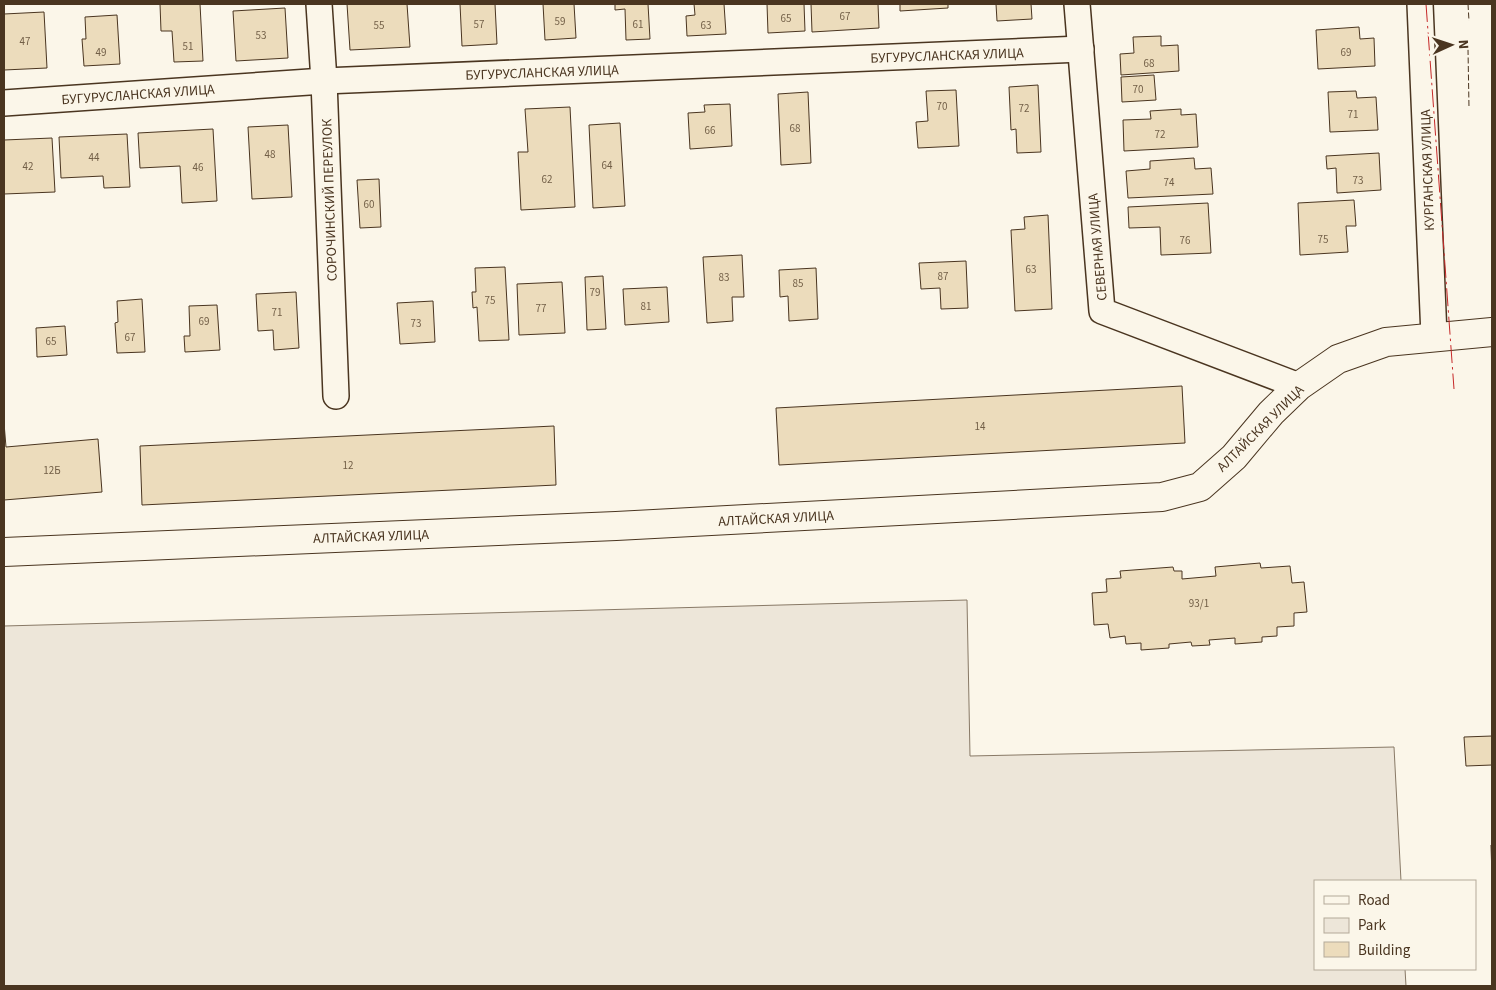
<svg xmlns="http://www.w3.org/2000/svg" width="1496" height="990" viewBox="0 0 1496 990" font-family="'Source Sans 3',sans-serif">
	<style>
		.green { fill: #ede6d9; stroke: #887966 }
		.building { fill: #ecdcbc; stroke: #4a3520 }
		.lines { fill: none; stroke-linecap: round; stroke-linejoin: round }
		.minor-casing { stroke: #4a3520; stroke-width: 28 }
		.tertiary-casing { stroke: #4a3520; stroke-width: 30 }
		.minor { stroke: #fbf6e9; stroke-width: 25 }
		.tertiary { stroke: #fbf6e9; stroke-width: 28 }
		.fence { stroke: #4a3520; stroke-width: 1; stroke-dasharray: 6 2.5; stroke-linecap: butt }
		.power { stroke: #c62828; stroke-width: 1; stroke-dasharray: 18 4 2.5 4; stroke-linecap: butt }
		.labels { text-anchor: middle; stroke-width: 4; stroke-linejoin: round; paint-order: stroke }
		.number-label { font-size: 11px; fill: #725f47 }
		.street-label { font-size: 14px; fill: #4a3520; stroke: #fbf6e9 }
	</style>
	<rect width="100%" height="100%" fill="#fbf6e9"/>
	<polygon class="green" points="967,600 970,756 1394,747 1401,881 1315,881 1315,969 1405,969 1406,986 4,986 4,626"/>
	<g class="building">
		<polygon points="160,4 200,4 203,61 174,62 172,31 161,31"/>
		<polygon points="347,4 407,4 410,47 350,50"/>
		<polygon points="460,4 495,4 497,44 462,46"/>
		<polygon points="543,4 574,4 576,38 545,40"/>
		<polygon points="615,4 648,4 650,39 626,40 625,9 615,10"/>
		<polygon points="694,4 724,4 726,34 687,36 686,16 695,15"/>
		<polygon points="767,4 804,4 805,31 768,33"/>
		<polygon points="811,4 878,4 879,28 812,32"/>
		<polygon points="900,4 948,4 948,8 900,11"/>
		<polygon points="996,4 1031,4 1032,19 997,21"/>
		<polygon points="285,8 288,58 236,61 233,11"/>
		<polygon points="44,12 47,68 4,70 4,14"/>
		<polygon points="117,15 120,64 84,66 82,39 86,39 85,17"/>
		<polygon points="1359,27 1360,39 1374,38 1375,66 1318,69 1316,30"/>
		<polygon points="1161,36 1161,46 1178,45 1179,71 1121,75 1120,54 1134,53 1133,37"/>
		<polygon points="1154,75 1156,100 1122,102 1121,77"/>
		<polygon points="1038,85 1041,152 1017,153 1016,129 1011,130 1009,87"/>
		<polygon points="956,90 959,146 918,148 916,122 928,121 926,91"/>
		<polygon points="1356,91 1357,98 1376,97 1378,130 1330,132 1328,92"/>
		<polygon points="808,92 811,163 781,165 778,94"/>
		<polygon points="730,104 732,146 690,149 688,113 705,112 704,105"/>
		<polygon points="570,107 575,207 521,210 518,152 528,152 525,109"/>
		<polygon points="1181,109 1181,115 1196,114 1198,147 1124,151 1123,120 1151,119 1150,111"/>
		<polygon points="620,123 625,206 593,208 589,125"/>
		<polygon points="288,125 292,197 252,199 248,127"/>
		<polygon points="213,129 217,201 182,203 180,166 140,168 138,133"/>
		<polygon points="127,134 130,187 104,188 103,176 61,178 59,137"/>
		<polygon points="52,138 55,192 4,194 4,140"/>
		<polygon points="1379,153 1381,190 1337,193 1336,168 1327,169 1326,156"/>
		<polygon points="1194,158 1195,169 1211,168 1213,194 1128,198 1126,171 1150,169 1150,161"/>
		<polygon points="379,179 381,227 360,228 357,180"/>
		<polygon points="1354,200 1356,226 1346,226 1348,252 1300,255 1298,203"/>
		<polygon points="1208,203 1211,253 1161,255 1160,227 1129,228 1128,207"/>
		<polygon points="1048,215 1052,309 1015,311 1011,230 1025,229 1024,217"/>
		<polygon points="742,255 744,297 732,297 733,321 707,323 703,257"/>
		<polygon points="966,261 968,308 941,309 940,288 921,289 919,263"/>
		<polygon points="505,267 509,340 479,341 477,307 473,308 472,292 476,292 475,268"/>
		<polygon points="816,268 818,319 789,321 788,296 780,297 779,270"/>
		<polygon points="603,276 606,329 587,330 585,277"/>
		<polygon points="562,282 565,333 519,335 517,284"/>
		<polygon points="667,287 669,322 625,325 623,289"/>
		<polygon points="296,292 299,348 274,350 273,330 258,331 256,294"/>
		<polygon points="142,299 145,352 117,353 115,323 118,322 117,301"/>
		<polygon points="433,301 435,342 400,344 397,303"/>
		<polygon points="217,305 220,350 185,352 184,336 190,336 189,306"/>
		<polygon points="65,326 67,355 37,357 36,328"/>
		<polygon points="1182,386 1185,443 779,465 776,408"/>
		<polygon points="4,423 6,447 98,439 102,492 4,500"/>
		<polygon points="554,426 556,485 142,505 140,446"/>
		<polygon points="1260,563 1261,568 1290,566 1292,583 1304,582 1307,612 1294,613 1294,626 1277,627 1277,636 1262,637 1262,642 1235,644 1235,638 1209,640 1210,645 1192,646 1191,642 1169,644 1169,648 1141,650 1141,643 1126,644 1125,636 1110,638 1108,624 1094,625 1092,593 1107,592 1106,579 1121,578 1120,571 1173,567 1174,571 1182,571 1182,579 1216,576 1215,567"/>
		<polygon points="1492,736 1492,765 1466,766 1464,737"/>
		<polygon points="1491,845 1492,845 1492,877"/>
	</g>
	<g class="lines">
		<g class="minor-casing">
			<g id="minor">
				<polyline points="319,4 324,81 336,396"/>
				<polyline points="1077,4 1102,311 1299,386"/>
				<polyline points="1420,4 1434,336"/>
				<polyline points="4,103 324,81 1081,49"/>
			</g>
		</g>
		<g class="tertiary-casing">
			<polyline id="tertiary" points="4,552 616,526 1162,497 1200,487 1234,457 1271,413 1299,386 1338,359 1386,342 1492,332"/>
		</g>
		<use href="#minor" class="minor"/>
		<use href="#tertiary" class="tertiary"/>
		<g class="fence">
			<polyline points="1468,4 1469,21"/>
			<polyline points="1468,49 1469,108"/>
		</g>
		<polyline class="power" points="1426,4 1454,389"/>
	</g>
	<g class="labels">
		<g class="number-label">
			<text x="845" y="20">67</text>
			<text x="786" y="22">65</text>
			<text x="560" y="25">59</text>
			<text x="479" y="28">57</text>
			<text x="638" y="28">61</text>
			<text x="379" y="29">55</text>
			<text x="706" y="29">63</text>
			<text x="261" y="39">53</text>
			<text x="25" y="45">47</text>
			<text x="188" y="50">51</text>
			<text x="101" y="56">49</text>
			<text x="1346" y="56">69</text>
			<text x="1149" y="67">68</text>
			<text x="1138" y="93">70</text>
			<text x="942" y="110">70</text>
			<text x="1024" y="112">72</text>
			<text x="1353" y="118">71</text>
			<text x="795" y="132">68</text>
			<text x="710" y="134">66</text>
			<text x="1160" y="138">72</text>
			<text x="270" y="158">48</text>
			<text x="94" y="161">44</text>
			<text x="607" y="169">64</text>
			<text x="28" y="170">42</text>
			<text x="198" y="171">46</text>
			<text x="547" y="183">62</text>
			<text x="1358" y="184">73</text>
			<text x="1169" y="186">74</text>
			<text x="369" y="208">60</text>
			<text x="1323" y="243">75</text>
			<text x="1185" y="244">76</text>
			<text x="1031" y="273">63</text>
			<text x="943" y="280">87</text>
			<text x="724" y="281">83</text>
			<text x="798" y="287">85</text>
			<text x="595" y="296">79</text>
			<text x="490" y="304">75</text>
			<text x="646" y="310">81</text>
			<text x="541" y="312">77</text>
			<text x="277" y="316">71</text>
			<text x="204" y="325">69</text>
			<text x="416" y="327">73</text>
			<text x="130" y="341">67</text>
			<text x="51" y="345">65</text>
			<text x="980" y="430">14</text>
			<text x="348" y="469">12</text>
			<text x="52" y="474">12Б</text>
			<text x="1199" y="607">93/1</text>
		</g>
		<g class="street-label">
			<text transform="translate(947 55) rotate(-2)" y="5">БУГУРУСЛАНСКАЯ УЛИЦА</text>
			<text transform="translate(542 72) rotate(-2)" y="5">БУГУРУСЛАНСКАЯ УЛИЦА</text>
			<text transform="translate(138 94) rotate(-4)" y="5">БУГУРУСЛАНСКАЯ УЛИЦА</text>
			<text transform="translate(1427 170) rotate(-92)" y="5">КУРГАНСКАЯ УЛИЦА</text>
			<text transform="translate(329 200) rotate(-92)" y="5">СОРОЧИНСКИЙ ПЕРЕУЛОК</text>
			<text transform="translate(1097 247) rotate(-95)" y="5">СЕВЕРНАЯ УЛИЦА</text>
			<text transform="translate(1260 428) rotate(-45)" y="5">АЛТАЙСКАЯ УЛИЦА</text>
			<text transform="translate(776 518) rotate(-3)" y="5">АЛТАЙСКАЯ УЛИЦА</text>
			<text transform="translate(371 536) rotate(-2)" y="5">АЛТАЙСКАЯ УЛИЦА</text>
		</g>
	</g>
	<rect width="1496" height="990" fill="none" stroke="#4a3520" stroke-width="10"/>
	<rect x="1314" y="880" width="162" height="90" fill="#fbf6e9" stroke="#b4a999"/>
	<rect x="1324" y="896" width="25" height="8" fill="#fbf6e9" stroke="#b4a999"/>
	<text x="1358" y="905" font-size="15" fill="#4a3520">Road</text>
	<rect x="1324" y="918" width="25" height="15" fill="#ede6d9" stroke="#b4a999"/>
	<text x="1358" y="930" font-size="15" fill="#4a3520">Park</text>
	<rect x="1324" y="942" width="25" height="15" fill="#ecdcbc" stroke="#b4a999"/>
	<text x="1358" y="955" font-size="15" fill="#4a3520">Building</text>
	<g transform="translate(1451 45) rotate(87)" stroke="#fbf6e9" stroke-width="4" paint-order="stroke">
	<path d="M0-4L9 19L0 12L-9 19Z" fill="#4a3520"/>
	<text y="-8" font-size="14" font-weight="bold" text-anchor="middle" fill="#4a3520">N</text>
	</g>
</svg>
